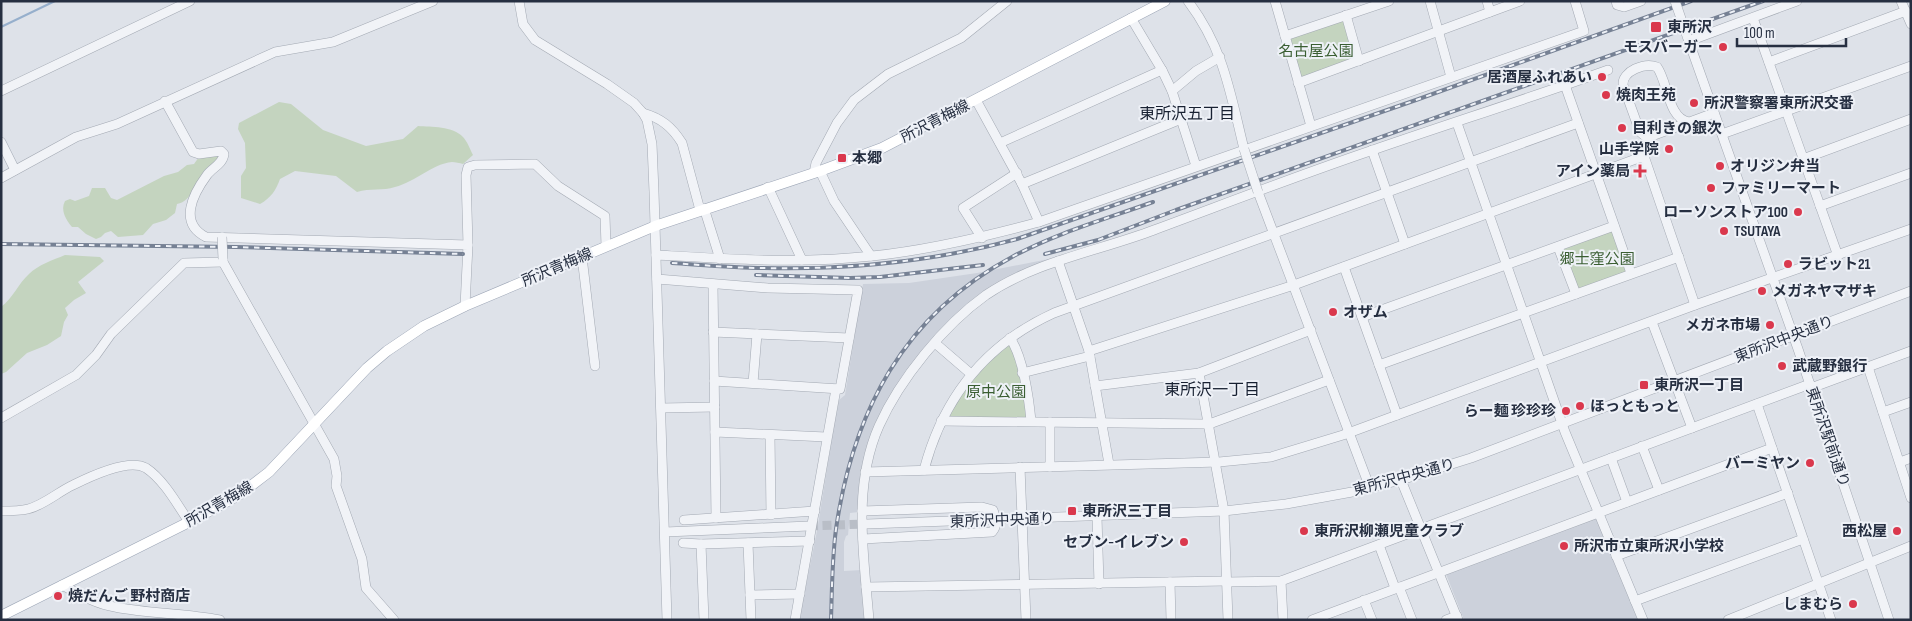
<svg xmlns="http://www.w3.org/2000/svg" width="1912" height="621" viewBox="0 0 1912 621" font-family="'Sofia Sans Condensed','Noto Sans JP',sans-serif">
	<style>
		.built { fill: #ccd1db }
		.green { fill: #c4d4bf }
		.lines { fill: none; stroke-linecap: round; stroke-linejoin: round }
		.stream { stroke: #96afcc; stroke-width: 2 }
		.minor-tunnel { stroke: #b9bec7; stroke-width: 9; stroke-dasharray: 9 4.5; stroke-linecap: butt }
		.minor-casing { stroke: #a3a9b3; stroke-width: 10 }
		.major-casing { stroke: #9da6b6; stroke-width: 11 }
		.minor { stroke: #f1f3f7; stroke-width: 9 }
		.major { stroke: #fff; stroke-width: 10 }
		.rail-casing { stroke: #768194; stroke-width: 4 }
		.rail { stroke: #eef1f7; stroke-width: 2; stroke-dasharray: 5.5; stroke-linecap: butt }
		.minor-bridge-casing { stroke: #a3a9b3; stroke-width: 10; stroke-linecap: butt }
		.minor-bridge { stroke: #f1f3f7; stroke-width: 9 }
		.poi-dot { fill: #da384d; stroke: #eef1f7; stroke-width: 2 }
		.labels { text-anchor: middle; stroke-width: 4; stroke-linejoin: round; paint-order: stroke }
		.poi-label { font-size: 15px; font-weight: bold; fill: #262f41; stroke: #eef1f7; text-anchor: start }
		.park-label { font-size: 15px; fill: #3a5e32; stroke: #eef1f7 }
		.street-label { font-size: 15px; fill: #262f41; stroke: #eef1f7 }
		.neighbourhood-label { font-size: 16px; fill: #182132; stroke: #eef1f7 }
	</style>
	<rect width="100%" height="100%" fill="#dee2e9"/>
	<g class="built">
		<polygon points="1054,258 1017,273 937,336 870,442 860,477 859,512 850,513 848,535 846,536 844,542 844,571 862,570 866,620 799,620 817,531 834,425 839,400 845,395 863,284 909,283 977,273"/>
		<polygon points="1596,517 1638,620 1464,620 1446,574"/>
	</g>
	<g class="green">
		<polygon points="1343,19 1356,57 1303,78 1300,77 1290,36"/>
		<path d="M 279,102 L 291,104 L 323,130 L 366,146 L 403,139 L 418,126 C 431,127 453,126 463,137 C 467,141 470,149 473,155 L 463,164 C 460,163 455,162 452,162 C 432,164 415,182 395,187 C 383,191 370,188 357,192 L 336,176 L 295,171 L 280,179 C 276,190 271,198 260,204 L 241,198 L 241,176 L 246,168 L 245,143 L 238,129 L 239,123 Z"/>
		<path d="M 219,154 L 220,157 C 215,161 209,166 205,170 C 195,181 193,201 177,204 L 175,213 L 166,220 L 153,224 L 143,235 L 118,237 L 111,231 L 105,233 L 101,237 L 96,239 L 86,234 L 78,227 L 72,227 C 66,220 60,210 65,201 L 70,199 L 75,201 L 89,196 L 92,188 L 105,188 L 111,198 L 117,200 L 164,176 L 178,172 L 187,165 L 194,164 L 199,157 Z"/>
		<polygon points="1610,230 1613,232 1626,269 1625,272 1578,289 1576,288 1563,247"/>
		<path d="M 65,255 L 100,257 L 104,261 L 78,282 L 86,293 L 74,300 L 65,308 L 68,315 L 64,322 L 61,336 L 47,345 L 27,353 L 6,372 L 1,374 L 1,307 C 13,298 18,284 29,274 C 38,265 53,260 65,255 Z"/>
		<path d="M 1007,345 L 1011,346 L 1020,374 L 1027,416 L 1025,419 L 951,418 L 948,415 C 966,385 982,368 1007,345 Z"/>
	</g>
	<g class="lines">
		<polyline class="stream" points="1,27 55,1"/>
		<polyline class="minor-tunnel" points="809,526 867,524"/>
		<g class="minor-casing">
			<g id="minor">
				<polyline points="519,1 523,24 535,40 607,84 634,103 643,113 647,120 652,144 654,192 667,620"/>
				<path d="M 1188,1 C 1224,49 1230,92 1244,149"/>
				<polyline points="1275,1 1311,126"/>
				<polyline points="1430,1 1451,77"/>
				<polyline points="1487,1 1490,12"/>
				<polyline points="1616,1 1617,5 1624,7 1641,1"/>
				<polyline points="1901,1 1911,24"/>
				<polyline points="1346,15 1359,61"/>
				<polyline points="1131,18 1162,70 1172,91 1196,166"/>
				<polyline points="1753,18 1838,256"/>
				<polyline points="1285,36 1389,1"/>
				<polyline points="1687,36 1798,349 1889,620"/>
				<polyline points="1689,41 1797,1"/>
				<polyline points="1769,62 1906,11"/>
				<polyline points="1298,83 1520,1"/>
				<polyline points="1565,85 1631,273"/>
				<polyline points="1,91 190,1"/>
				<polyline points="1172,91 1196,71 1220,57"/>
				<polyline points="976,100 1022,184 1039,222"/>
				<path d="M 165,101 L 193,152 L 199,154 L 221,151 L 224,154 C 223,164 212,168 207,175 C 193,194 178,223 206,237 L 468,245 L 465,306"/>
				<path d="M 643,113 C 661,118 672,127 682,143 L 700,210"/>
				<path d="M 1689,122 C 1668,119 1668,82 1657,67 C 1645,62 1622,71 1623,85 L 1640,132 L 1646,137 L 1649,137 L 1714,113"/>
				<polyline points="1457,123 1565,432 1643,620"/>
				<polyline points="1722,134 1911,66"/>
				<polyline points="1,142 15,170"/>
				<polyline points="1000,143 1162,70"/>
				<polyline points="1372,150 1405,244"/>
				<polyline points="1803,159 1911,119"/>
				<polyline points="820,171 834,201 871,256"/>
				<polyline points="814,173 816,163 837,123 854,100 888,74 961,38 1007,1"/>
				<polyline points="1,178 76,137 117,124 275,52 333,42 433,1"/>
				<polyline points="1022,184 1181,119"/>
				<polyline points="768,187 802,260"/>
				<polyline points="1258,192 1370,488"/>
				<polyline points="1820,206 1911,173"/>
				<polyline points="704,208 720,259"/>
				<polyline points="982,238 963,208 1017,173"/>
				<polyline points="468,245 466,175 468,167 475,165 535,164 558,186 605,216 606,246"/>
				<polyline points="1558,247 1576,294"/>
				<path d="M 656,255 C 728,259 800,264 872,256 C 929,250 984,237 1039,222 L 1584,31 L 1575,1"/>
				<polyline points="582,257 595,366"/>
				<polyline points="223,259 223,262 334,459 337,476 336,486 362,559 366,588 394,620"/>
				<polyline points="1058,261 1089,351 1109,464"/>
				<polyline points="1344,267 1397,415"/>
				<polyline points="657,279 768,288 858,290 840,389 714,381"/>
				<polyline points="713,284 716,518"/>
				<polyline points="1362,317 1614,226"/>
				<polyline points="1652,322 1692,428"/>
				<polyline points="713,332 849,338"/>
				<path d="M 1010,338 C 1023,356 1029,399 1031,421"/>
				<polyline points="935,343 971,374"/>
				<polyline points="1089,351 1294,285 1644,156 1695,305"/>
				<polyline points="1379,365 1679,257"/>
				<polyline points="1868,367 1911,498"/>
				<polyline points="1022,373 1090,356"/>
				<polyline points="1199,373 1224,511 1228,620"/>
				<polyline points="753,383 757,334"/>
				<polyline points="1095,386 1199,373 1311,330"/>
				<polyline points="1811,388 1911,351"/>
				<polyline points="1757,404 1831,620"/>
				<polyline points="661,408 715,407"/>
				<polyline points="1883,412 1911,402"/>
				<polyline points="1,418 76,375 96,355 111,334 184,263 223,262"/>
				<polyline points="941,421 1204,424 1212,423 1329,380"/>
				<polyline points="715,432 826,437"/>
				<polyline points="770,435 771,515"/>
				<polyline points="1642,446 1659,490"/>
				<polyline points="1611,458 1627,502"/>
				<polyline points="1900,462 1911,458"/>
				<polyline points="1020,467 1026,620"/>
				<polyline points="1050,467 1050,422"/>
				<path d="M 924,470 C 943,398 986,344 1054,313 L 1578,123"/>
				<polyline points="865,472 1219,462 1271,457 1343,435 1695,305 1911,229"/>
				<polyline points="1401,480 1458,620"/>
				<path d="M 1,511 C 10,511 20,511 28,509 C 44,505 58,492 73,485 C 89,477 129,458 146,468 C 164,480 177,504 189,522"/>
				<path d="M 862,511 L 982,507 L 993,510 C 996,518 998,525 992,532 L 863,539"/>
				<polyline points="1097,517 1099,584"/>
				<polyline points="684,520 815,511"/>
				<polyline points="867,524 1224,511 1286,504 1352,492 1401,480 1471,458 1911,291"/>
				<polyline points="665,532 809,526"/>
				<polyline points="683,543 701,544"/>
				<polyline points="748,543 751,620"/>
				<polyline points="1379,545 1395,588"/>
				<polyline points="1616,556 1788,493"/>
				<polyline points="1281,581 1283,620"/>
				<polyline points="1170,582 1171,620"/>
				<polyline points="1226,582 1281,581 1810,384"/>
				<path d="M 62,585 C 79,594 96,604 115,607 C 150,614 185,613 220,620"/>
				<polyline points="866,587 1226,581"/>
				<polyline points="1399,587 1412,620"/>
				<polyline points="750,595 800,594"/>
				<polyline points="1364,600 1372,620"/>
				<polyline points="1635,601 1803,539"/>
				<polyline points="704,620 701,544 810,541"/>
				<polyline points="795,620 836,389"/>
				<path d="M 869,620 C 864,556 852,487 879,426 C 900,379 944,325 986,295 C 1036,261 1099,251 1154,230 C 1227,203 1299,175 1373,150 C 1451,123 1530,98 1608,70"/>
				<polyline points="1312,620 1772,448"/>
				<polyline points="1446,620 1457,616"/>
				<polyline points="1728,620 1911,546"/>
			</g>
		</g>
		<g class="major-casing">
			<polyline id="major" points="1,616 189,522 239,495 269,472 367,368 387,351 424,326 465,306 655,226 820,171 882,148 1165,1"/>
		</g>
		<use href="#minor" class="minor"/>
		<use href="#major" class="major"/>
		<g class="rail-casing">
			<g id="rail">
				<polyline points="1,244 236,247 463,254"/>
				<polyline points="1045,254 1098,240 1176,210 1763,1"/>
				<path d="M 672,263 C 702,265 733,268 764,268 C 848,270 936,261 1017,239 L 1416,100 L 1691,1"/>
				<polyline points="756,275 850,278 880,277 983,265"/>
				<path d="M 831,620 C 832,590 832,559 836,529 C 853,411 904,315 1012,257 C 1056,233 1106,219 1153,202"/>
			</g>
		</g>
		<use href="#rail" class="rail"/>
		<g class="minor-bridge-casing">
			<g id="minor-bridge">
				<polyline points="1675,1 1687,36"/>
				<polyline points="1244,149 1258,192"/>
				<polyline points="222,237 223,259"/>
			</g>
		</g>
		<use href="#minor-bridge" class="minor-bridge"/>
	</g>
	<g class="poi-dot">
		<rect x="1650" y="21" width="12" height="12" rx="2.5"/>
		<circle cx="1723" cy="47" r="5"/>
		<circle cx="1602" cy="77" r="5"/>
		<circle cx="1606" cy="95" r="5"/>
		<circle cx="1694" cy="103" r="5"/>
		<circle cx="1622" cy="128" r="5"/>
		<circle cx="1669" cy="149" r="5"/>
		<rect x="837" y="153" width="10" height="10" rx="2.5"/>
		<circle cx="1720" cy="166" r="5"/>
		<path d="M1637.5 163.5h5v5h5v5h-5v5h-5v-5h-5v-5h5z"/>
		<circle cx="1711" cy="188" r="5"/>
		<circle cx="1798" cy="212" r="5"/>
		<circle cx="1724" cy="231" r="5"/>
		<circle cx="1788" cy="264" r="5"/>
		<circle cx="1762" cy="291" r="5"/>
		<circle cx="1333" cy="312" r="5"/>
		<circle cx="1770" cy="325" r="5"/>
		<circle cx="1782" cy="366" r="5"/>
		<rect x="1639" y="380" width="10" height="10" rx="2.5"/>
		<circle cx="1580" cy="406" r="5"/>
		<circle cx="1566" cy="411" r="5"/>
		<circle cx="1810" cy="463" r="5"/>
		<rect x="1067" y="506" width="10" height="10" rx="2.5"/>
		<circle cx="1304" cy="531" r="5"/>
		<circle cx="1897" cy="531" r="5"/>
		<circle cx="1184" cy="542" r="5"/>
		<circle cx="1564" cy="546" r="5"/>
		<circle cx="58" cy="596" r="5"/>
		<circle cx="1853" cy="604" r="5"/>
	</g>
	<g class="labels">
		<g class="poi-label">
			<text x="1667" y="32">東所沢</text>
			<text x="1713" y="52" text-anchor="end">モスバーガー</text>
			<text x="1592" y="82" text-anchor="end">居酒屋ふれあい</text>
			<text x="1616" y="100">焼肉王苑</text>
			<text x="1704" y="108">所沢警察署東所沢交番</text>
			<text x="1632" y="133">目利きの銀次</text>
			<text x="1659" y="154" text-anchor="end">山手学院</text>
			<text x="852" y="163">本郷</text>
			<text x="1730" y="171">オリジン弁当</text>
			<text x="1630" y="176" text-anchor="end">アイン薬局</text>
			<text x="1721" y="193">ファミリーマート</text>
			<text x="1788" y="217" text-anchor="end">ローソンストア100</text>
			<text x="1734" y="236">TSUTAYA</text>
			<text x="1798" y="269">ラビット21</text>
			<text x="1772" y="296">メガネヤマザキ</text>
			<text x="1343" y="317">オザム</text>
			<text x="1760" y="330" text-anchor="end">メガネ市場</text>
			<text x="1792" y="371">武蔵野銀行</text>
			<text x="1654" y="390">東所沢一丁目</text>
			<text x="1590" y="411">ほっともっと</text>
			<text x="1556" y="416" text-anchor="end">らー麺 珍珍珍</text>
			<text x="1800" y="468" text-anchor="end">バーミヤン</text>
			<text x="1082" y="516">東所沢三丁目</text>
			<text x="1314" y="536">東所沢柳瀬児童クラブ</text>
			<text x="1887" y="536" text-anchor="end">西松屋</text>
			<text x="1174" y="547" text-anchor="end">セブン-イレブン</text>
			<text x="1574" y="551">所沢市立東所沢小学校</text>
			<text x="68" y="601">焼だんご 野村商店</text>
			<text x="1843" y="609" text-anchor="end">しまむら</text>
		</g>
		<g class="park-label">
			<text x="1316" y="56">名古屋公園</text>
			<text x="1597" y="264">郷士窪公園</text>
			<text x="996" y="397">原中公園</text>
		</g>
		<g class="street-label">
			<text transform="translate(935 121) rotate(-27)" y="5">所沢青梅線</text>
			<text transform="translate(557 267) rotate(-23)" y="5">所沢青梅線</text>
			<text transform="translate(1784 339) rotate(-21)" y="5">東所沢中央通り</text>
			<text transform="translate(1828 437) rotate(71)" y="5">東所沢駅前通り</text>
			<text transform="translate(1404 477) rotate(-15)" y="5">東所沢中央通り</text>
			<text transform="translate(219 504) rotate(-30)" y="5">所沢青梅線</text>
			<text transform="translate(1002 520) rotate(-2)" y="5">東所沢中央通り</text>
		</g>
		<g class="neighbourhood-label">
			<text x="1187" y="119">東所沢五丁目</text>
			<text x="1212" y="395">東所沢一丁目</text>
		</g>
	</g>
	<rect width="1912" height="621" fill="none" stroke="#262f41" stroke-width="5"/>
	<path d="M1737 38v8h109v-8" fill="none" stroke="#262f41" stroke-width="2.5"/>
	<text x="1744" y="38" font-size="15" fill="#262f41" stroke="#eef1f7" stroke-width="4" paint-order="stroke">100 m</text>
</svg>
